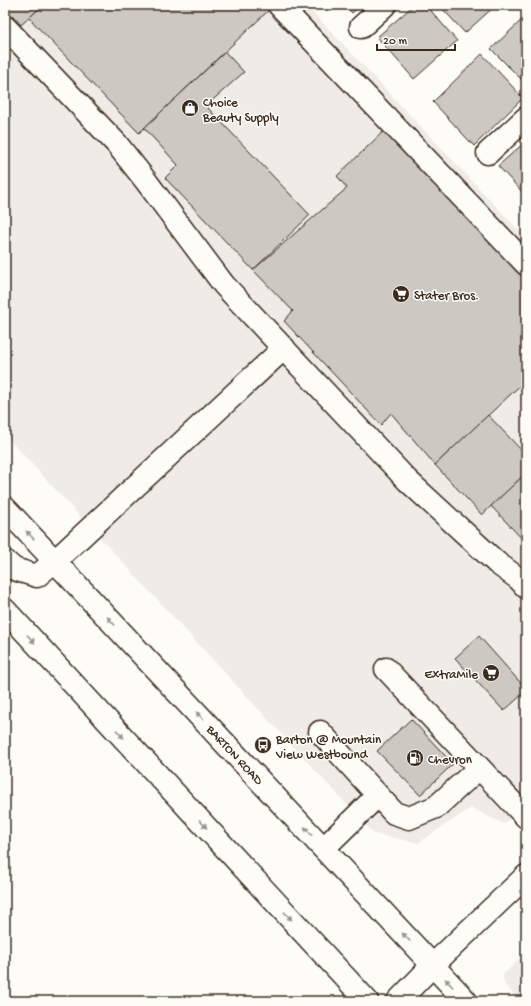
<svg xmlns="http://www.w3.org/2000/svg" width="531" height="1006" viewBox="0 0 531 1006" font-family="'Gochi Hand',sans-serif">
	<style>
		.built { fill: #efece7 }
		.building { fill: #cdc8c2; stroke: #3b2a1e }
		.lines { fill: none; stroke-linecap: round; stroke-linejoin: round }
		.minor-casing { stroke: #3b2a1e; stroke-width: 25 }
		.major-casing { stroke: #3b2a1e; stroke-width: 25 }
		.minor { stroke: #fdfcf7; stroke-width: 22 }
		.major { stroke: #fdfcf7; stroke-width: 22 }
		.oneway { fill: #9c938a }
		.labels { text-anchor: middle; stroke-width: 3; stroke-linejoin: round; paint-order: stroke }
		.poi-label { font-size: 13px; fill: #3b2a1e; stroke: #fdfcf7; text-anchor: start }
		.street-label { font-size: 13px; fill: #3b2a1e; stroke: #fdfcf7 }
	</style>
	<rect width="100%" height="100%" fill="#fdfcf7"/>
	<filter id="ink" filterUnits="userSpaceOnUse"><feTurbulence type="fractalNoise" baseFrequency=".025" numOctaves="2"/><feDisplacementMap in="SourceGraphic" scale="8" xChannelSelector="R" yChannelSelector="G"/><feConvolveMatrix kernelMatrix="1 2 1 2 8 2 1 2 1" color-interpolation-filters="sRGB"/></filter>
	<g filter="url(#ink)">
		<g class="built">
			<polygon points="5,5 306,5 526,238 526,804 504,824 471,808 418,843 374,834 5,435"/>
			<polygon points="526,952 526,1001 520,1001 505,985 503,977 504,974"/>
		</g>
		<g class="building">
			<polygon points="5,5 43,5 21,25 5,7"/>
			<polygon points="43,5 264,5 269,10 139,133 29,18"/>
			<polygon points="345,5 361,5 352,13"/>
			<polygon points="414,5 426,5 457,41 414,79 377,37"/>
			<polygon points="439,5 496,5 465,33"/>
			<polygon points="526,16 526,84 491,49"/>
			<polygon points="225,52 244,72 206,106 310,215 253,270 165,178 178,165 144,128"/>
			<polygon points="482,54 523,98 474,146 433,102"/>
			<polygon points="388,127 526,277 526,380 435,465 391,413 381,425 284,321 293,311 253,270 347,188 337,176"/>
			<polygon points="526,141 526,196 498,166"/>
			<polygon points="488,415 526,455 526,473 482,515 435,465"/>
			<polygon points="526,473 526,543 491,506"/>
			<polygon points="479,636 526,689 526,691 504,711 455,658"/>
			<polygon points="411,719 453,764 420,795 377,751"/>
		</g>
		<g class="lines">
			<g class="minor-casing">
				<g id="minor">
					<polyline points="279,5 526,264"/>
					<polyline points="5,27 116,143 146,181 224,285 407,480 497,563 519,579 526,587"/>
					<polyline points="361,27 385,5"/>
					<polyline points="488,153 526,118"/>
					<polyline points="55,561 284,348"/>
					<polyline points="386,669 526,817"/>
					<polyline points="320,732 394,813 409,818 436,807 479,768"/>
					<polyline points="324,848 377,796"/>
					<polyline points="398,1001 433,965"/>
				</g>
			</g>
			<g class="major-casing">
				<g id="major">
					<polyline points="5,508 466,1001"/>
					<polyline points="5,561 14,569 37,576 55,561"/>
					<polyline points="5,610 367,1001"/>
					<polyline points="433,965 526,876"/>
				</g>
			</g>
			<use href="#minor" class="minor"/>
			<use href="#major" class="major"/>
		</g>
		<defs><path id="oneway-solid" d="M-6-.8H1V-3.2L6.5 0L1 3.2V.8H-6Z"/></defs>
		<g class="oneway">
			<use href="#oneway-solid" transform="translate(30 535) rotate(-133)"/>
			<use href="#oneway-solid" transform="translate(111 621) rotate(-133)"/>
			<use href="#oneway-solid" transform="translate(31 639) rotate(47)"/>
			<use href="#oneway-solid" transform="translate(200 716) rotate(-133)"/>
			<use href="#oneway-solid" transform="translate(120 734) rotate(47)"/>
			<use href="#oneway-solid" transform="translate(203 824) rotate(47)"/>
			<use href="#oneway-solid" transform="translate(308 831) rotate(-133)"/>
			<use href="#oneway-solid" transform="translate(288 916) rotate(47)"/>
			<use href="#oneway-solid" transform="translate(406 937) rotate(-133)"/>
			<use href="#oneway-solid" transform="translate(449 983) rotate(-133)"/>
		</g>
	</g>
	<defs>
		<g id="shop-disc" transform="scale(0.9)"><circle r="9.5" fill="#3b2a1e" stroke="#fdfcf7"/><path d="M-5-2.5h2.3a2.7 3.5 0 0 1 5.4 0H5L5.5 6h-11ZM-1.5-2.5h3a1.5 2.3 0 0 0-3 0Z" fill="#fff"/></g>
		<g id="supermarket-disc" transform="scale(0.9)"><circle r="9.5" fill="#3b2a1e" stroke="#fdfcf7"/><path d="M-6-5.5h2.5l.6 2H6L4.5 2H-2.5L-4.4-4H-6ZM-1.5 3.2a1.3 1.3 0 1 0 .1 0ZM3 3.2a1.3 1.3 0 1 0 .1 0Z" fill="#fff"/></g>
		<g id="bus-disc" transform="scale(0.9)"><circle r="9.5" fill="#3b2a1e" stroke="#fdfcf7"/><path d="M-5-6H5V4H4V6H2V4H-2V6H-4V4H-5ZM-3.5-4V0h7V-4ZM-3.5 1.2v1.5H-2V1.2ZM2 1.2v1.5H3.5V1.2Z" fill="#fff"/></g>
		<g id="fuel-disc" transform="scale(0.9)"><circle r="9.5" fill="#3b2a1e" stroke="#fdfcf7"/><path d="M-5.5-6h7V0h2V4h1.3V-2.5L3-4.5l.8-.8L6-3V5H2.5V1h-1V6h-7ZM-4.2-4.7v3.2H.2V-4.7Z" fill="#fff"/></g>
	</defs>
	<g fill-rule="evenodd">
		<use href="#shop-disc" x="190" y="108"/>
		<use href="#supermarket-disc" x="401" y="294"/>
		<use href="#supermarket-disc" x="491" y="673"/>
		<use href="#bus-disc" x="263" y="745"/>
		<use href="#fuel-disc" x="415" y="758"/>
	</g>
	<g class="labels">
		<g class="poi-label">
			<text x="203" y="106">Choice<tspan x="203" dy="15">Beauty Supply</tspan></text>
			<text x="414" y="299">Stater Bros.</text>
			<text x="478" y="678" text-anchor="end">ExtraMile</text>
			<text x="276" y="743">Barton @ Mountain<tspan x="276" dy="15">View Westbound</tspan></text>
			<text x="428" y="763">Chevron</text>
		</g>
		<g class="street-label">
			<text transform="translate(236 754) rotate(47)" y="5">BARTON ROAD</text>
		</g>
	</g>
	<rect width="531" height="1006" fill="none" stroke="#fdfcf7" stroke-width="20"/>
	<rect x="10" y="10" width="511" height="986" fill="none" stroke="#3b2a1e" stroke-width="1.5" filter="url(#ink)"/>
	<path d="M377 44v6h78v-6" fill="none" stroke="#3b2a1e" stroke-width="2"/>
	<text x="383" y="44" font-size="12" fill="#3b2a1e" stroke="#fdfcf7" stroke-width="3" paint-order="stroke">20 m</text>
</svg>
